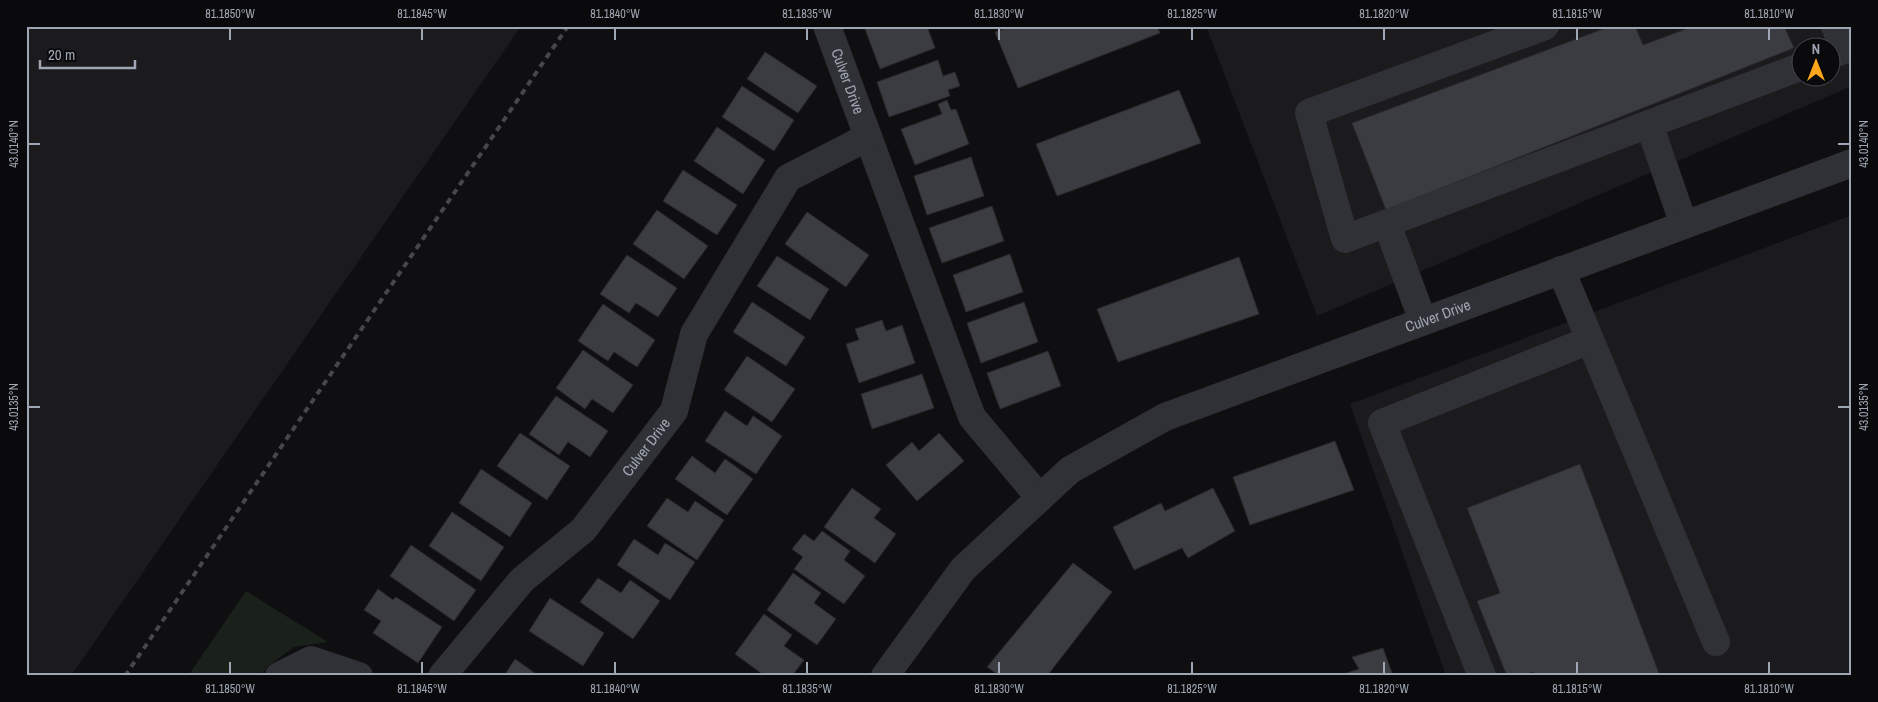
<svg xmlns="http://www.w3.org/2000/svg" width="1878" height="702" viewBox="0 0 1878 702" font-family="'Archivo Narrow',sans-serif">
	<style>
		.built { fill: #1b1b1e; fill-rule: evenodd }
		.green { fill: #1a211a }
		.building { fill: #3b3c41; stroke: #29292d }
		.lines { fill: none; stroke-linecap: round; stroke-linejoin: round }
		.minor { stroke: #303136; stroke-width: 28 }
		.rail { stroke: #45474d; stroke-width: 4; stroke-dasharray: 6 5; stroke-linecap: butt }
		.ticks { fill: none; stroke: #9fa6b3; stroke-width: 2 }
		.labels { text-anchor: middle; stroke-width: 4; stroke-linejoin: round; paint-order: stroke }
		.street-label { font-size: 15px; fill: #9fa6b3; stroke: #0a0a0c }
		.neatline { fill: none; stroke: #9fa6b3; stroke-width: 2 }
		.ticks-label { font-size: 12px; text-anchor: middle; fill: #9fa6b3 }
	</style>
	<rect width="100%" height="100%" fill="#0f0f11"/>
	<g class="built">
		<polygon points="26,26 521,26 71,676 26,676"/>
		<path d="M 1206,26 L 1852,26 L 1852,86 L 1317,316 ZM 1800,48 L 1830,48 L 1830,78 L 1800,78 Z"/>
		<polygon points="1852,215 1852,676 1446,676 1350,404"/>
	</g>
	<polygon class="green" points="246,591 328,642 294,647 267,667 261,676 188,676"/>
	<g class="building">
		<polygon points="871,26 927,26 935,48 880,69 865,29"/>
		<polygon points="1010,26 1157,26 1160,33 1018,88 995,32"/>
		<polygon points="1611,26 1635,26 1643,45 1694,26 1784,26 1794,48 1386,210 1352,123"/>
		<polygon points="765,52 817,86 798,113 747,79"/>
		<polygon points="938,60 943,76 955,72 960,86 948,90 950,96 889,117 877,82"/>
		<polygon points="742,86 794,120 774,151 722,117"/>
		<polygon points="1179,90 1201,143 1057,196 1036,144"/>
		<polygon points="947,100 951,110 956,109 969,144 915,165 901,129 942,114 938,104"/>
		<polygon points="717,127 765,160 743,194 694,161"/>
		<polygon points="971,157 984,196 927,215 914,176"/>
		<polygon points="683,170 737,205 717,235 663,201"/>
		<polygon points="992,206 1004,241 942,263 929,228"/>
		<polygon points="657,210 708,246 684,279 633,244"/>
		<polygon points="807,212 869,255 846,287 785,244"/>
		<polygon points="1010,254 1023,292 966,312 953,275"/>
		<polygon points="627,255 677,288 658,317 636,303 629,313 600,294"/>
		<polygon points="777,256 829,289 810,320 757,286"/>
		<polygon points="1239,257 1259,314 1118,362 1097,309"/>
		<polygon points="752,302 805,337 786,366 733,332"/>
		<polygon points="1024,302 1038,342 981,363 967,323"/>
		<polygon points="603,304 655,340 637,367 614,352 608,361 578,341"/>
		<polygon points="882,320 886,331 902,325 915,363 859,383 846,344 859,340 855,329"/>
		<polygon points="583,350 633,385 613,413 592,399 585,409 556,388"/>
		<polygon points="1048,351 1061,386 1000,409 987,373"/>
		<polygon points="747,356 795,389 772,422 724,390"/>
		<polygon points="922,374 934,408 872,429 861,394"/>
		<polygon points="556,396 608,431 590,457 568,442 559,455 529,434"/>
		<polygon points="725,411 747,426 753,416 782,436 756,474 705,441"/>
		<polygon points="520,433 570,466 547,500 497,466"/>
		<polygon points="939,433 964,461 917,501 886,465 912,442 919,451"/>
		<polygon points="1335,441 1354,490 1250,525 1233,477"/>
		<polygon points="692,456 715,473 725,459 753,479 727,515 675,479"/>
		<polygon points="1580,464 1660,676 1534,676 1533,672 1523,676 1507,676 1477,601 1500,593 1467,508"/>
		<polygon points="481,469 532,503 510,537 459,503"/>
		<polygon points="852,488 881,509 874,518 896,534 875,563 824,527"/>
		<polygon points="1213,488 1235,531 1188,558 1182,548 1134,570 1113,527 1161,503 1165,511"/>
		<polygon points="667,498 688,512 695,501 724,520 697,560 647,526"/>
		<polygon points="452,512 504,547 481,581 429,546"/>
		<polygon points="822,531 850,551 844,560 865,576 844,604 794,569 803,557 792,549 804,534 814,541"/>
		<polygon points="634,539 658,555 665,543 695,562 670,600 617,565"/>
		<polygon points="411,545 476,590 454,621 390,576"/>
		<polygon points="1073,563 1112,592 1047,676 1000,676 987,667"/>
		<polygon points="793,573 821,593 814,603 836,619 817,645 767,610"/>
		<polygon points="598,578 621,593 630,580 660,601 633,639 580,602"/>
		<polygon points="378,589 393,600 396,597 442,627 418,663 373,633 381,621 364,610"/>
		<polygon points="550,598 604,633 583,666 529,631"/>
		<polygon points="764,614 792,635 784,646 804,660 792,676 765,676 735,654"/>
		<polygon points="1383,648 1393,676 1337,676 1359,669 1352,657"/>
		<polygon points="515,659 539,676 504,676"/>
	</g>
	<g class="lines">
		<g class="minor">
			<path id="s1" d="M 827,26 L 972,417 L 1040,498"/>
			<polyline points="1545,26 1309,113 1345,239 1800,67"/>
			<polyline points="1830,55 1844,50 1835,26"/>
			<polyline points="1649,124 1684,225"/>
			<polyline points="1387,224 1423,321"/>
			<polyline points="1561,270 1716,642"/>
			<polyline points="279,676 311,660 359,676"/>
			<path id="s2" d="M 442,676 L 522,580 L 583,530 L 674,411 L 694,334 L 788,178 L 868,137"/>
			<path id="s3" d="M 885,676 L 963,569 L 1070,470 L 1165,417 L 1852,163"/>
			<polyline points="1482,676 1382,423 1590,340"/>
		</g>
		<polyline class="rail" points="125,676 568,26"/>
	</g>
	<path class="ticks" d="M 230,28 L 230,40M 422,28 L 422,40M 615,28 L 615,40M 807,28 L 807,40M 999,28 L 999,40M 1192,28 L 1192,40M 1384,28 L 1384,40M 1577,28 L 1577,40M 1769,28 L 1769,40M 28,144 L 40,144M 1838,144 L 1850,144M 28,407 L 40,407M 1838,407 L 1850,407M 230,662 L 230,674M 422,662 L 422,674M 615,662 L 615,674M 807,662 L 807,674M 999,662 L 999,674M 1192,662 L 1192,674M 1384,662 L 1384,674M 1577,662 L 1577,674M 1769,662 L 1769,674"/>
	<g class="labels">
		<g class="street-label">
			<text dy="5" stroke="none"><textPath href="#s1" startOffset="59">Culver Drive</textPath></text>
			<text dy="5" stroke="none"><textPath href="#s3" startOffset="678">Culver Drive</textPath></text>
			<text dy="5" stroke="none"><textPath href="#s2" startOffset="308">Culver Drive</textPath></text>
		</g>
	</g>
	<rect width="1878" height="702" fill="none" stroke="#0a0a0c" stroke-width="55"/>
	<g transform="translate(1816 62)"><circle r="24" fill="#0a0a0c" stroke="#46484f"/>
	<path d="M0-4L9 19L0 12L-9 19Z" fill="#ffa519"/>
	<text y="-8" font-size="14" font-weight="bold" text-anchor="middle" fill="#9fa6b3">N</text>
	</g>
	<path d="M40 60v8h95v-8" fill="none" stroke="#9fa6b3" stroke-width="2.5"/>
	<text x="48" y="60" font-size="15" fill="#9fa6b3" stroke="#0a0a0c" stroke-width="4" paint-order="stroke">20 m</text>
	<rect x="28" y="28" width="1822" height="646" class="neatline"/>
	<g class="ticks-label">
		<text x="230" y="18">81.1850°W</text>
		<text x="422" y="18">81.1845°W</text>
		<text x="615" y="18">81.1840°W</text>
		<text x="807" y="18">81.1835°W</text>
		<text x="999" y="18">81.1830°W</text>
		<text x="1192" y="18">81.1825°W</text>
		<text x="1384" y="18">81.1820°W</text>
		<text x="1577" y="18">81.1815°W</text>
		<text x="1769" y="18">81.1810°W</text>
		<text transform="translate(14 144) rotate(-90)" y="4">43.0140°N</text>
		<text transform="translate(1864 144) rotate(-90)" y="4">43.0140°N</text>
		<text transform="translate(14 407) rotate(-90)" y="4">43.0135°N</text>
		<text transform="translate(1864 407) rotate(-90)" y="4">43.0135°N</text>
		<text x="230" y="693">81.1850°W</text>
		<text x="422" y="693">81.1845°W</text>
		<text x="615" y="693">81.1840°W</text>
		<text x="807" y="693">81.1835°W</text>
		<text x="999" y="693">81.1830°W</text>
		<text x="1192" y="693">81.1825°W</text>
		<text x="1384" y="693">81.1820°W</text>
		<text x="1577" y="693">81.1815°W</text>
		<text x="1769" y="693">81.1810°W</text>
	</g>
</svg>
